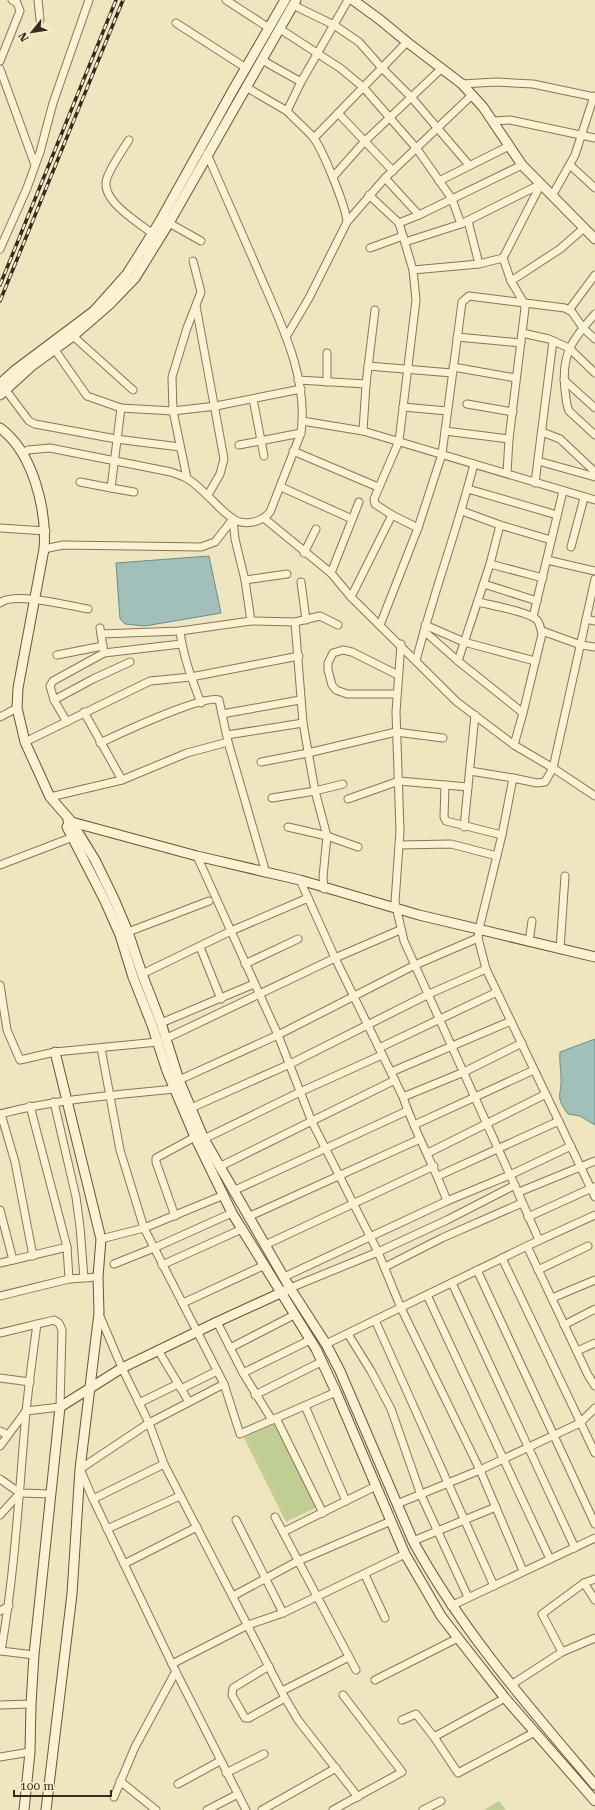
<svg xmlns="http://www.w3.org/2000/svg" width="595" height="1810" viewBox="0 0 595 1810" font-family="'Roboto Serif',serif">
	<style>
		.green { fill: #c0cd93 }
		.water { fill: #a2c0ba; stroke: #698e89 }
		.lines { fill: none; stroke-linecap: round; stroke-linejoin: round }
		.street-casing { stroke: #887657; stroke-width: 9 }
		.secondary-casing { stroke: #69563a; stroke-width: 11 }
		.street { stroke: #faf2d2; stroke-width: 7 }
		.secondary { stroke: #faf2d2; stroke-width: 9 }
		.rail-casing { stroke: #372c1c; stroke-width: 3.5 }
		.rail { stroke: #f6efce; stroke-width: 2; stroke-dasharray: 6; stroke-linecap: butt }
	</style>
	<rect width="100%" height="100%" fill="#efe5bf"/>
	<g class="green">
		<polygon points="274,1424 317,1507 286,1522 244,1438"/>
		<polygon points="499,1801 506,1810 484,1810"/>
	</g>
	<g class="water">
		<polygon points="209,556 221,613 145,626 125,624 120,619 116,563"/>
		<path d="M 595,1039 L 595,1125 L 580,1116 L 568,1114 C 554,1095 562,1096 561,1078 C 561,1069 559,1061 560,1052 Z"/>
	</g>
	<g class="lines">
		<g class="street-casing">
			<g id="street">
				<polyline points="38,0 40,20"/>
				<polyline points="226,0 269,28"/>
				<polyline points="293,5 334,25 359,42 382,68 411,97 469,165"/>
				<polyline points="176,23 246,68"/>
				<polyline points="280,29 340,68 363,87 417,149 452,199 461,224"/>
				<polyline points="262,60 301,82"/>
				<polyline points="0,61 20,11 17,3 12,0"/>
				<polyline points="0,69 35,165"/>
				<polyline points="462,84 496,82 533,84 595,97"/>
				<polyline points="246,87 287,111"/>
				<polyline points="338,113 393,171"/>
				<polyline points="493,121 510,120 595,138"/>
				<polyline points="314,138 407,42"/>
				<path d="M 129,140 C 121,152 112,165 107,178 C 99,200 138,222 153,234"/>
				<polyline points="570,165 595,188"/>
				<polyline points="333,177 364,142 441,69"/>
				<polyline points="385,178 419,215"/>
				<polyline points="439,181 509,146"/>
				<polyline points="369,195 399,223 413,270 416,300 399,441 374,499 375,504 392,515 418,528"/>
				<polyline points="552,196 575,155 594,96"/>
				<polyline points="468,221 479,264"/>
				<polyline points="347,222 385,178 472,95"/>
				<polyline points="169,223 201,241"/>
				<polyline points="399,223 419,215 522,165"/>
				<polyline points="405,242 461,224 541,184"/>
				<polyline points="370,248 403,236"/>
				<polyline points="0,249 27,188 40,152 53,103 89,0"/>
				<polyline points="503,258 511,281 524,303 525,308 509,439 507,473"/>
				<polyline points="413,270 479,264 503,258 541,184"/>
				<polyline points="511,281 560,249 584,228"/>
				<polyline points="196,306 224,459 220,474 208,495"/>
				<polyline points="569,310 595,275"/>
				<path d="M 595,314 C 572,340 561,354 565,390 C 566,397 566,404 569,411 L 595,435"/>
				<polyline points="522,333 549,339 569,348 595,373"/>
				<polyline points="73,336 133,390"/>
				<path d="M 286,337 L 309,298 L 347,222 C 346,207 323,150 313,137 C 305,128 295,120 287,111 L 301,82 L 348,0"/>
				<polyline points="457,337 521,343"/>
				<polyline points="55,350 87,396 121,408 173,411 216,406 301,389"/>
				<polyline points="327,353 327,382"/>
				<polyline points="368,366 452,373"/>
				<polyline points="453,367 516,378"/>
				<polyline points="298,380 366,384"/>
				<polyline points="564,380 595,408"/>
				<polyline points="5,389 29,421 35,424 116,439 180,447"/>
				<polyline points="253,399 264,456"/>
				<polyline points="467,404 513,412"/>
				<polyline points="403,407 447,411"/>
				<polyline points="302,421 363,431 595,500"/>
				<polyline points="363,431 366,384 375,310"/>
				<polyline points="445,431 509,439"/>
				<polyline points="542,432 560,439 595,472"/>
				<polyline points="239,445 301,433"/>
				<polyline points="293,451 378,487"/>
				<path d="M 22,453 L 28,450 L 50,448 L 171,472 C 176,474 183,476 188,479 C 205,490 216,507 232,518 C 244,527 262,522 270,512 L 301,433 C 309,376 279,320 257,268 C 240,230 224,192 207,154"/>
				<polyline points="538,461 595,477"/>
				<polyline points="187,478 173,411 172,377 187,328 201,292 193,261"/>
				<polyline points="80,482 111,488 121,408"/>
				<polyline points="535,483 553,341"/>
				<polyline points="281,487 352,519"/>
				<polyline points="111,488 134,492"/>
				<polyline points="468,489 557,515"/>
				<polyline points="462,511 500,525 551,540"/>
				<polyline points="233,519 235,539 245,580 251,621"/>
				<polyline points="265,519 331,573 351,597 457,702 514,745 553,768 595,796"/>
				<polyline points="0,528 46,531"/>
				<polyline points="571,547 584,498"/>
				<polyline points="44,549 63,545 201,547 215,542 233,519"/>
				<polyline points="304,553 316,529"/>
				<polyline points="547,560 595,571"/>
				<polyline points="490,564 543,578"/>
				<polyline points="331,573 359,502"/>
				<polyline points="245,580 287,574"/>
				<polyline points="301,582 306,620"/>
				<polyline points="484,584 537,601"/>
				<polyline points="351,597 392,515"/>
				<path d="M 478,602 C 490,605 530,612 537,620 C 540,624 541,629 542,634 L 523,713"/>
				<path d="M 0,603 C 13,591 70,606 88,609"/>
				<polyline points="533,617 563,491"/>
				<polyline points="586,619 595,621"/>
				<polyline points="295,622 303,723 315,791 327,836 323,877 324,889"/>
				<polyline points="380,625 418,528 442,454 462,302 469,296 565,308 572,312 583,328 595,339"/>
				<polyline points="425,625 464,642 535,661"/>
				<path d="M 180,631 C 183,656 192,680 201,703"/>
				<polyline points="424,631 458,661 523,713 514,745"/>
				<polyline points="542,631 581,645 595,647"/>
				<polyline points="101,634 180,631 251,621 295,622 320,616 338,625"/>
				<path d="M 401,644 L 396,712 L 400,831 L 395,902 L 404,941 L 510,1175 C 520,1196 529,1218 539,1240"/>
				<polyline points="104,653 181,644"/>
				<polyline points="57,655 103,646"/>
				<path d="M 416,661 C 433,594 457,531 474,464"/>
				<polyline points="458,661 490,564 500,525"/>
				<polyline points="396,694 347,694 336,690 332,685 328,670 328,663 333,653 343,650 352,652 398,675"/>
				<polyline points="54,700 93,679 130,662"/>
				<polyline points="84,712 122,780"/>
				<polyline points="222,714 300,700"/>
				<polyline points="0,717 17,708"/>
				<polyline points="67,722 54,700 50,686 53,681 104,653 100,628"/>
				<polyline points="227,735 303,723"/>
				<polyline points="25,742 150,681 191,677 299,656"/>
				<path d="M 100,743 C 119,734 204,694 219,700 L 228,742 L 266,873"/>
				<polyline points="261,762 308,753 396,732 443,738"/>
				<polyline points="470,771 513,778 502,835 479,929 478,938 486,969 595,1197"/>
				<polyline points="513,778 537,783 545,782 553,768 595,579"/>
				<polyline points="445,785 444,817 446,821 502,835"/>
				<polyline points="50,797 122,780 187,753 228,742"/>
				<polyline points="272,798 315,791 343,784"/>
				<polyline points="348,799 399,781 468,787"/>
				<polyline points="288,827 327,836 358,847"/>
				<polyline points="464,827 475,715"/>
				<polyline points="399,845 451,844 497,856"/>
				<polyline points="197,856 278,1035 312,1122 378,1252 401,1308 480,1470 523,1571"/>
				<polyline points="0,865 73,837"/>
				<path d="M 300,880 L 335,958 L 403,1097 C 415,1133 434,1165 447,1201"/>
				<polyline points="128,932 209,901"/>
				<polyline points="529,942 532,921"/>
				<polyline points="200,947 221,999"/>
				<polyline points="560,949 565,876"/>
				<polyline points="245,964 298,939"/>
				<polyline points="142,974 231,931 308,898"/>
				<polyline points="0,985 7,1030 20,1060 55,1052 158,1042"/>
				<polyline points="161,1023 254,984"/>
				<polyline points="165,1039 335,958 400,930"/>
				<polyline points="101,1048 120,1150 144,1228 224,1384 240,1434 336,1392"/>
				<polyline points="379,1048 497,992"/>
				<polyline points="391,1072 511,1021"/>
				<polyline points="179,1080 278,1035 415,965 478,938"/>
				<polyline points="403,1097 464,1072 522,1043"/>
				<polyline points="54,1102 76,1197 80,1227 84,1278"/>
				<polyline points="191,1108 290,1064 429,994 486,969"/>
				<path d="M 0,1114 C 58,1099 116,1095 175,1089"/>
				<polyline points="1,1114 15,1162 33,1256"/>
				<polyline points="414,1125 534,1070"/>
				<polyline points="204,1139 300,1092 382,1055"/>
				<polyline points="428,1153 546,1094"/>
				<polyline points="219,1167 395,1080"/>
				<polyline points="438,1176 559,1121"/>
				<polyline points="233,1191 407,1111"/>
				<polyline points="519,1192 595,1161"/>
				<polyline points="0,1210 13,1260 67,1247"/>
				<polyline points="175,1216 156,1162 156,1158 195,1137"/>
				<polyline points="248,1217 420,1139"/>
				<polyline points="528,1217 594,1187"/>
				<polyline points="101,1239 144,1228 224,1195"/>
				<polyline points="265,1245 434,1166"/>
				<polyline points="527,1246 588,1375 595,1386"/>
				<polyline points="502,1258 595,1453"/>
				<polyline points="0,1263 13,1260"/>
				<polyline points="114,1264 154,1248 232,1213"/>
				<polyline points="162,1265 242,1229"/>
				<polyline points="385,1267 442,1238 522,1203"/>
				<polyline points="477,1270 595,1524"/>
				<polyline points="538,1270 588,1246"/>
				<polyline points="284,1277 447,1201 510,1175 571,1146"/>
				<polyline points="69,1279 98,1277"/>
				<polyline points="452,1283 575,1548"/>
				<polyline points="290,1288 378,1252 447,1220 515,1185"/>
				<polyline points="427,1295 550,1559"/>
				<polyline points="0,1296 69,1279 67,1247 30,1106"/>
				<polyline points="552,1298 595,1280"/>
				<polyline points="183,1303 265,1265"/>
				<polyline points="99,1314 122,1368 149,1423 164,1464 285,1698 298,1720 358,1797"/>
				<polyline points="375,1320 494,1586"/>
				<polyline points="217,1322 243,1373 272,1420"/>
				<polyline points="564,1325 595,1309"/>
				<polyline points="0,1333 54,1320 59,1323 62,1330 60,1407 26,1411 0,1446"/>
				<polyline points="348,1334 371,1371 391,1409 421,1495 468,1597"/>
				<polyline points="326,1344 527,1246 595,1215"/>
				<polyline points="230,1348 294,1315"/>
				<polyline points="158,1350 189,1402"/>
				<polyline points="577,1351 595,1343"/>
				<polyline points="243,1373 310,1340"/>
				<polyline points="0,1378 30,1382"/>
				<polyline points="181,1389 217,1371"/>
				<polyline points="255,1395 321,1362"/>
				<polyline points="139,1403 178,1384"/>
				<polyline points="305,1406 346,1501"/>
				<polyline points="276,1418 323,1513"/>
				<polyline points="0,1431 8,1435"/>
				<polyline points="164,1464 93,1499 172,1664 246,1810"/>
				<polyline points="0,1479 20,1493 51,1494"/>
				<polyline points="93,1499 80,1469 149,1423 224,1384"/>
				<polyline points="397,1504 480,1470 580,1423 595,1408"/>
				<polyline points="0,1515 20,1493"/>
				<polyline points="275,1517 356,1670"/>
				<polyline points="236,1520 283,1613"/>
				<polyline points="107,1529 180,1496"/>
				<polyline points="283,1532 376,1486"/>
				<polyline points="413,1541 496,1507"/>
				<polyline points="124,1564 197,1527"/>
				<polyline points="365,1575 385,1618"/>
				<polyline points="595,1579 584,1583 595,1600"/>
				<polyline points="233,1596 298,1561 391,1521"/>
				<polyline points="451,1606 595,1538"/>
				<polyline points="0,1611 9,1606"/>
				<polyline points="562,1652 542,1614 584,1583"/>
				<path d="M 34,1655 L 1,1651 C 15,1572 19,1492 26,1412 C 29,1383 33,1353 37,1324"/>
				<polyline points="172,1664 248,1625 283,1613 405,1554"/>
				<polyline points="269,1666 233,1688 232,1695 245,1718 249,1718 285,1698"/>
				<polyline points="375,1680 458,1638"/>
				<polyline points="511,1685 562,1652 595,1638"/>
				<polyline points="282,1691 349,1657"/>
				<polyline points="505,1698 434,1737 458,1773 535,1732"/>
				<polyline points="0,1705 31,1704"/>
				<polyline points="402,1720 416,1714 434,1737"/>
				<polyline points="0,1757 30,1752"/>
				<polyline points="226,1773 264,1754"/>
				<polyline points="120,1781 156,1810"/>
				<polyline points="178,1784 220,1761"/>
				<polyline points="114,1797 135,1747 176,1671"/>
				<polyline points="207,1810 238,1794"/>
				<polyline points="262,1810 336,1768"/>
				<polyline points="333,1810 402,1772 343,1695"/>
				<polyline points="423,1810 441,1801"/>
			</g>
		</g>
		<g class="secondary-casing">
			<g id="secondary">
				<polyline points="353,0 379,19 407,42 462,84 483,107 522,165 595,239"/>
				<polyline points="0,390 4,380 14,371 94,311 127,274 159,223 233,90 285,0"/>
				<polyline points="0,395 33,365 73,336 111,303 135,278 169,223 296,0"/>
				<path d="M 0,428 C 33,452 47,510 44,549 L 18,688 L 17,708 L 25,742 L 50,797 L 71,821 L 95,860 L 114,899 L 128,932 L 142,974 L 161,1023 L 179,1080 L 204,1139 L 290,1288 L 326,1344 L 340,1371 L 413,1541 C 462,1631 529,1707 595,1785"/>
				<polyline points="68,821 197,856 300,880 419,915 595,957"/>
				<polyline points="67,827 105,901 120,935 133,977 152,1025 167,1071 195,1137 232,1213 316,1349 336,1392 405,1554 441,1616 458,1638 505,1698 595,1801"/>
				<polyline points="24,1810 30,1752 31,1704 34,1655 60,1407 122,1368 217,1322 287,1290"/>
				<polyline points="46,1810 72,1594 80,1469 99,1313 98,1277 101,1239 55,1052"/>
			</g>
		</g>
		<use href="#street" class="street"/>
		<use href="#secondary" class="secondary"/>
		<g class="rail-casing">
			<g id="rail">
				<polyline points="0,285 116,0"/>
				<polyline points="0,301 123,0"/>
			</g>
		</g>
		<use href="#rail" class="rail"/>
	</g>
	<g transform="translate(32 32) rotate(240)" stroke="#f6efce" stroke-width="3" paint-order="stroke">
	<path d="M0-3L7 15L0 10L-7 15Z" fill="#372c1c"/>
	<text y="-6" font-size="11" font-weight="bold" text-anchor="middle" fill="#372c1c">N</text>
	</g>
	<path d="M14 1790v6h97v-6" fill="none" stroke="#372c1c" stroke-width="2"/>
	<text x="20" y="1790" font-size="12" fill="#372c1c" stroke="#f6efce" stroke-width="3" paint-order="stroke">100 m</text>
</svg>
